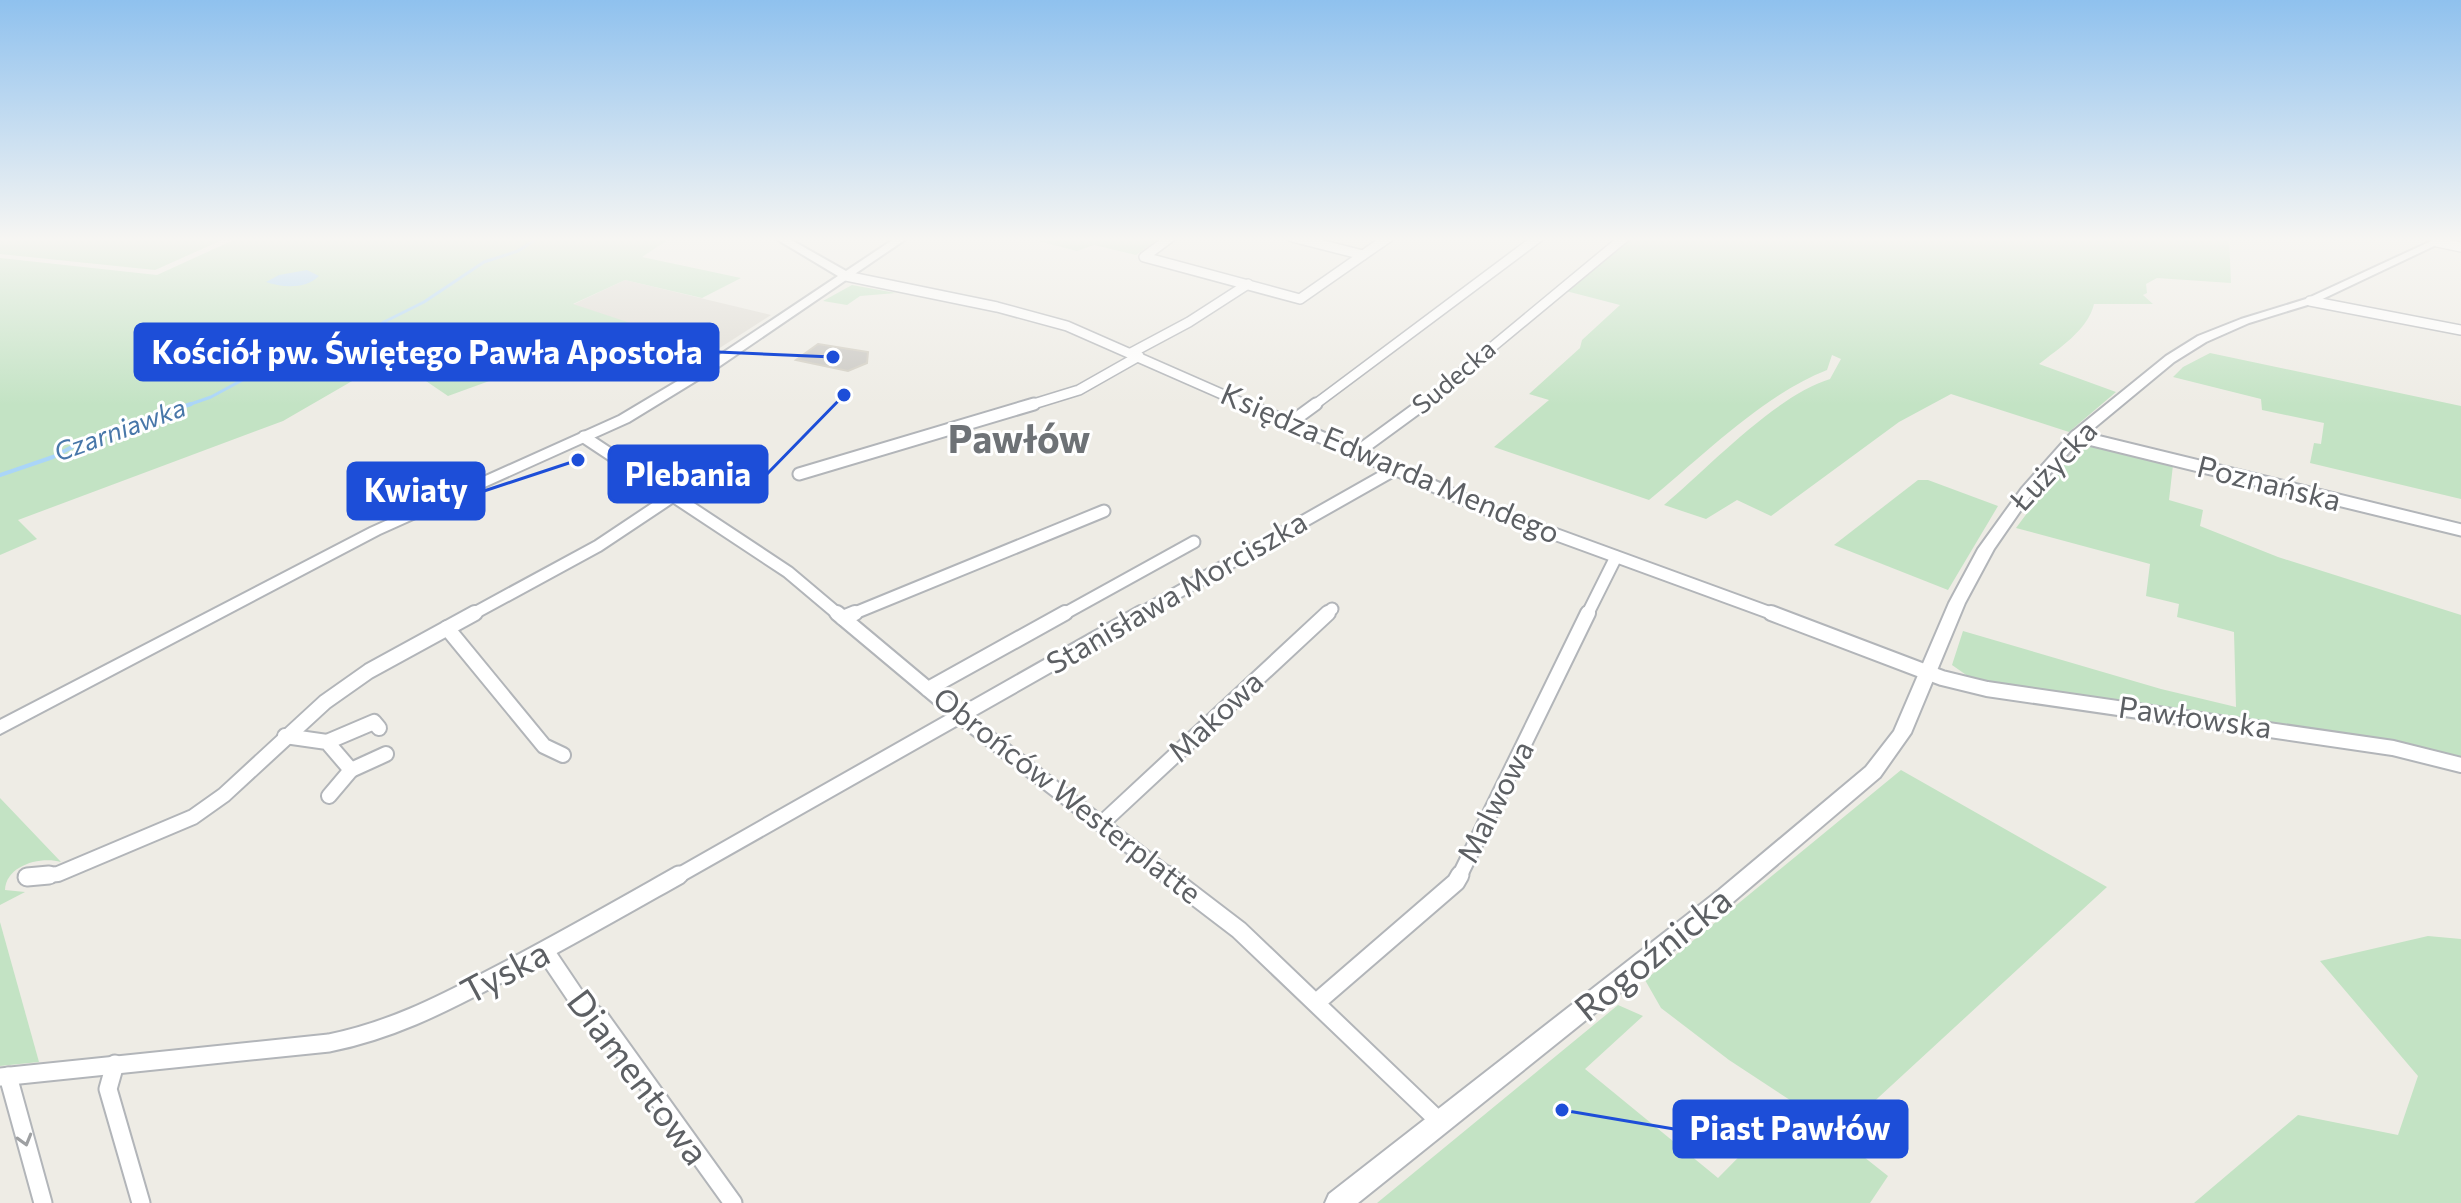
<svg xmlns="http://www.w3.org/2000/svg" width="2461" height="1203" viewBox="0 0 2461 1203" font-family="Commissioner,sans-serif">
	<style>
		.education { fill: #dedbd3 }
		.green { fill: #c3e3c4 }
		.water { fill: #aad5f8 }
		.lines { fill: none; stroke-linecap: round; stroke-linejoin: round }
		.stream-far1 { stroke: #aad5f8; stroke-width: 3 }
		.stream { stroke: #aad5f8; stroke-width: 4 }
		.building { fill: #c9c7c2; stroke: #d2cec3; stroke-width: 2 }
		.minor-far3-casing { stroke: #b2b5b9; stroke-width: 12 }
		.minor-far2-casing { stroke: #b2b5b9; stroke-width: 15 }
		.minor-far1-casing { stroke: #b2b5b9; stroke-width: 18 }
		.minor-casing { stroke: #b2b5b9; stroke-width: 21 }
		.tertiary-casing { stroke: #b2b5b9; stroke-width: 4 }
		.minor-far3 { stroke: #fff; stroke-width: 9 }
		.minor-far2 { stroke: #fff; stroke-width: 11 }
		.minor-far1 { stroke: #fff; stroke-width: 14 }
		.minor { stroke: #fff; stroke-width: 17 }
		.tertiary { fill: #fff; fill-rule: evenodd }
		.oneway { stroke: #9ea0a2 }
		.labels { text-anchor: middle; stroke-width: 6; stroke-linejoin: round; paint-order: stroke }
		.far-street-label { font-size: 26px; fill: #5d6064; stroke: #fff }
		.far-water-label { font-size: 26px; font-style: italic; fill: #4877a9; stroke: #fff }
		.street-label { font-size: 30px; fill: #5d6064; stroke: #fff }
		.near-street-label { font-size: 36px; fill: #5d6064; stroke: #fff }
		.district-label { font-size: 38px; font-weight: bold; fill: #6e7276; stroke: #fff }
		.leader { fill: none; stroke: #1d4ed8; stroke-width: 3 }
		.callout-dot { fill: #1d4ed8; stroke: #fff; stroke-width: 3 }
		.callout { fill: #1d4ed8; stroke: #1d4ed8; stroke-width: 3 }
		.callout-label { font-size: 32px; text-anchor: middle; font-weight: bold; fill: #fff }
	</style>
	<rect width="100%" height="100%" fill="#eeece5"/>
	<polygon class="education" points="625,280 771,315 715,351 572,305"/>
	<g class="green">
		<polygon points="0,237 229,237 155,270 0,254"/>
		<polygon points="240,237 651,237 666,241 642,257 741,278 702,298 625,280 573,304 715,351 686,369 582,331 532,334 569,352 448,396 392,358 283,421 18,520 37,539 0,555 0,258 157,275"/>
		<polygon points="1046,237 1161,237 1136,255 1094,245 1077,251 1038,241"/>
		<path d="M 1630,237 L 2229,237 L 2231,283 L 2157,278 L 2146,284 L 2147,293 L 2143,295 L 2153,304 L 2094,304 C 2088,330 2058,349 2039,364 L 2116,392 L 2069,432 L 1951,394 L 1899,422 L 1771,516 L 1737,500 L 1706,519 L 1664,505 C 1709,467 1775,396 1830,379 L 1841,359 L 1832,355 L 1827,370 C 1763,395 1703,456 1649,500 L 1494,447 L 1549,400 L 1529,394 L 1580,348 L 1582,340 L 1620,305 L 1566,291 Z"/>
		<polygon points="852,285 896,293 860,296 847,305 823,301"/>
		<polygon points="2210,353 2461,406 2461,499 2310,463 2314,443 2321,444 2324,423 2262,410 2261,399 2173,377 2183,367"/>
		<polygon points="2086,443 2173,465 2169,500 2203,510 2200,526 2278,557 2461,615 2461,768 2236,720 1972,679 1952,665 1963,631 2161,689 2236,707 2234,632 2177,617 2179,604 2146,596 2150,564 2016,528 2060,469"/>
		<polygon points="1918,480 1928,480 1998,506 1948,590 1834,545"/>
		<polygon points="1901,770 2107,887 1841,1132 1797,1104 1888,1176 1870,1203 1377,1203 1618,1005 1643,1016 1585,1069 1718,1178 1793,1102 1729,1060 1661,1008 1645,980"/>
		<path d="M 0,798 L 61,862 C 41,856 6,865 5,890 L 25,892 L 0,905 Z"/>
		<polygon points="0,922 39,1062 0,1066"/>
		<polygon points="2428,936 2461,939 2461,1203 2194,1203 2298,1115 2398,1135 2418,1076 2320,961"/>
	</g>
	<path class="water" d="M 307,270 L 319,276 C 306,289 283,288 266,282 L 279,275 Z"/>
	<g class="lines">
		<polyline class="stream-far1" points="185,406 211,397 257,372 332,348 424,302 484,262 518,251 539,237"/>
		<polyline class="stream" points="0,475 53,457 89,438 191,404"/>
	</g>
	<polygon class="building" points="818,344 868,352 867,363 848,371 796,360"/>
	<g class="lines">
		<g class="minor-far3-casing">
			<g id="minor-far3">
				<polyline points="1171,237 1144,257 1300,299 1389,237"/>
				<polyline points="1292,237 1363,255"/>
				<polyline points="2437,242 2461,247"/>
				<polyline points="846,276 997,307 1067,326 1249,406"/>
				<polyline points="2310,301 2461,330"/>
				<polyline points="1131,353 1189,322 1248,284"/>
				<polyline points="1027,406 1079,390 1139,356"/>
				<polyline points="1313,406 1539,237"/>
				<polyline points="1421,406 1625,237"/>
			</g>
		</g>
		<g class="minor-far2-casing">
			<g id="minor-far2">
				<polyline points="1245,404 1486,509 1776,615"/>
				<polyline points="1290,423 1316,404"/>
				<polyline points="2076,436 2461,530"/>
				<polyline points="584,437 788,572 839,615"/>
				<polyline points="1356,453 1423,404"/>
				<polyline points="799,474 1034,404"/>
				<polyline points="471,615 598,546 673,496"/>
				<polyline points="850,615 1104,511"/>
				<polyline points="1062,615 1194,542"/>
				<polyline points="1138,615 1394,470"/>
				<polyline points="1325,615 1332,609"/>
				<polyline points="1587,615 1616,557"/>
			</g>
		</g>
		<g class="minor-far1-casing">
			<g id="minor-far1">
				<polyline points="837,613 960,716 1170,877"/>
				<polyline points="1771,613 1942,678 1987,689 2393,748 2461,765"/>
				<polyline points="843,618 855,613"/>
				<polyline points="447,628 544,746 563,755"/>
				<polyline points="928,689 1065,613"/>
				<polyline points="285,736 327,742 351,770 386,754"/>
				<polyline points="327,742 374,722 379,728"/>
				<polyline points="329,796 351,770"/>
				<polyline points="1101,824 1328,613"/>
				<polyline points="28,877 58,874 193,817 224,795 325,702 369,671 475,613"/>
				<polyline points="676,877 1141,613"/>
				<polyline points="1459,877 1588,613"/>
			</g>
		</g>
		<g class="minor-casing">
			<g id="minor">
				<polyline points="1167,875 1239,930 1440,1122"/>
				<polyline points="27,877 49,875"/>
				<polyline points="545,951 582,1006 600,1018 733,1203"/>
				<polyline points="1317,1002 1456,882 1460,875"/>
				<polyline points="115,1064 108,1089 141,1203"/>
				<polyline points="8,1076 43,1203"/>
				<path d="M 0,1077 L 329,1043 C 389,1031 439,1006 492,978 C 556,945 617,910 679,875"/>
			</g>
		</g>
		<g class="tertiary-casing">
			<g id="tertiary">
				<polygon points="773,237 786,237 846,271 897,237 909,237 714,370 629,422 380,534 0,734 0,720 370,528 619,416 706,364 838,276"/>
				<polygon points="2440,237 2453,237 2314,303 2249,323 2206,342 2174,362 2081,439 2032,494 1994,549 1965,603 1911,733 1880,777 1733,902 1358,1203 1325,1203 1329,1194 1719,890 1866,767 1894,731 1949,603 1978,549 2022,488 2071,433 2166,356 2198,336 2241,319 2306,299"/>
			</g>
		</g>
		<use href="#minor-far3" class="minor-far3"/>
		<use href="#minor-far2" class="minor-far2"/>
		<use href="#minor-far1" class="minor-far1"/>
		<use href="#minor" class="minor"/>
		<use href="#tertiary" class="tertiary"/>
	</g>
	<defs><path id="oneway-chevron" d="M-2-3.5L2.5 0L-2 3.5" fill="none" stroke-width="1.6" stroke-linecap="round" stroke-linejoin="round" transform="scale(2)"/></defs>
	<use class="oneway" href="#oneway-chevron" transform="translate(25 1140) rotate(74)"/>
	<linearGradient id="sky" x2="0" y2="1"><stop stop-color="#8fc1ee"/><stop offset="0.59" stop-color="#f7f6f3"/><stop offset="1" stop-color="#f7f6f3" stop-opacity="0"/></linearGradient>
	<rect width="2461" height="405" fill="url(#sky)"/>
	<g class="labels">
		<g class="far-street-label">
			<text transform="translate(1454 377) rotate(-40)" y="9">Sudecka</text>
		</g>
		<g class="far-water-label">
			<text transform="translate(120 430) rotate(-20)" y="9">Czarniawka</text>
		</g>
		<g class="street-label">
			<text transform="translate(1390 464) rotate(23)" y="10">Księdza Edwarda Mendego</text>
			<text transform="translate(2054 466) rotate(-47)" y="10">Łużycka</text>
			<text transform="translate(2269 484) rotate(14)" y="10">Poznańska</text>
			<text transform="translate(1177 593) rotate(-30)" y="10">Stanisława Morciszka</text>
			<text transform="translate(1216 717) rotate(-43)" y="10">Makowa</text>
			<text transform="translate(2195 718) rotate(8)" y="10">Pawłowska</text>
			<text transform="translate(1067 796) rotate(38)" y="10">Obrońców Westerplatte</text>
			<text transform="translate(1496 802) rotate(-63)" y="10">Malwowa</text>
		</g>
		<g class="near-street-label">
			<text transform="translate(1653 954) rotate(-39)" y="13">Rogoźnicka</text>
			<text transform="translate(505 972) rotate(-28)" y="13">Tyska</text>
			<text transform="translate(638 1077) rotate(53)" y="13">Diamentowa</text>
		</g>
		<g class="district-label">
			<text x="1019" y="453">Pawłów</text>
		</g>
	</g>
	<path class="leader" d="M833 357L718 352M844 395L767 474M578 460L484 491M1562 1110L1674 1129"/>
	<g class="callout-dot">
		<circle cx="833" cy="357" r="8"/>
		<circle cx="844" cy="395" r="8"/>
		<circle cx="578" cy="460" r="8"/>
		<circle cx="1562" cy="1110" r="8"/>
	</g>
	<g class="callout">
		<rect x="135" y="324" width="583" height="56" rx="8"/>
		<rect x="609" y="446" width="158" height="56" rx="8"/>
		<rect x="348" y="463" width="136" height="56" rx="8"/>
		<rect x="1674" y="1101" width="233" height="56" rx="8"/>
	</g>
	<g class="callout-label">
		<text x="427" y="364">Kościół pw. Świętego Pawła Apostoła</text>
		<text x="688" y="486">Plebania</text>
		<text x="416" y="502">Kwiaty</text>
		<text x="1790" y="1140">Piast Pawłów</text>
	</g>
</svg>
